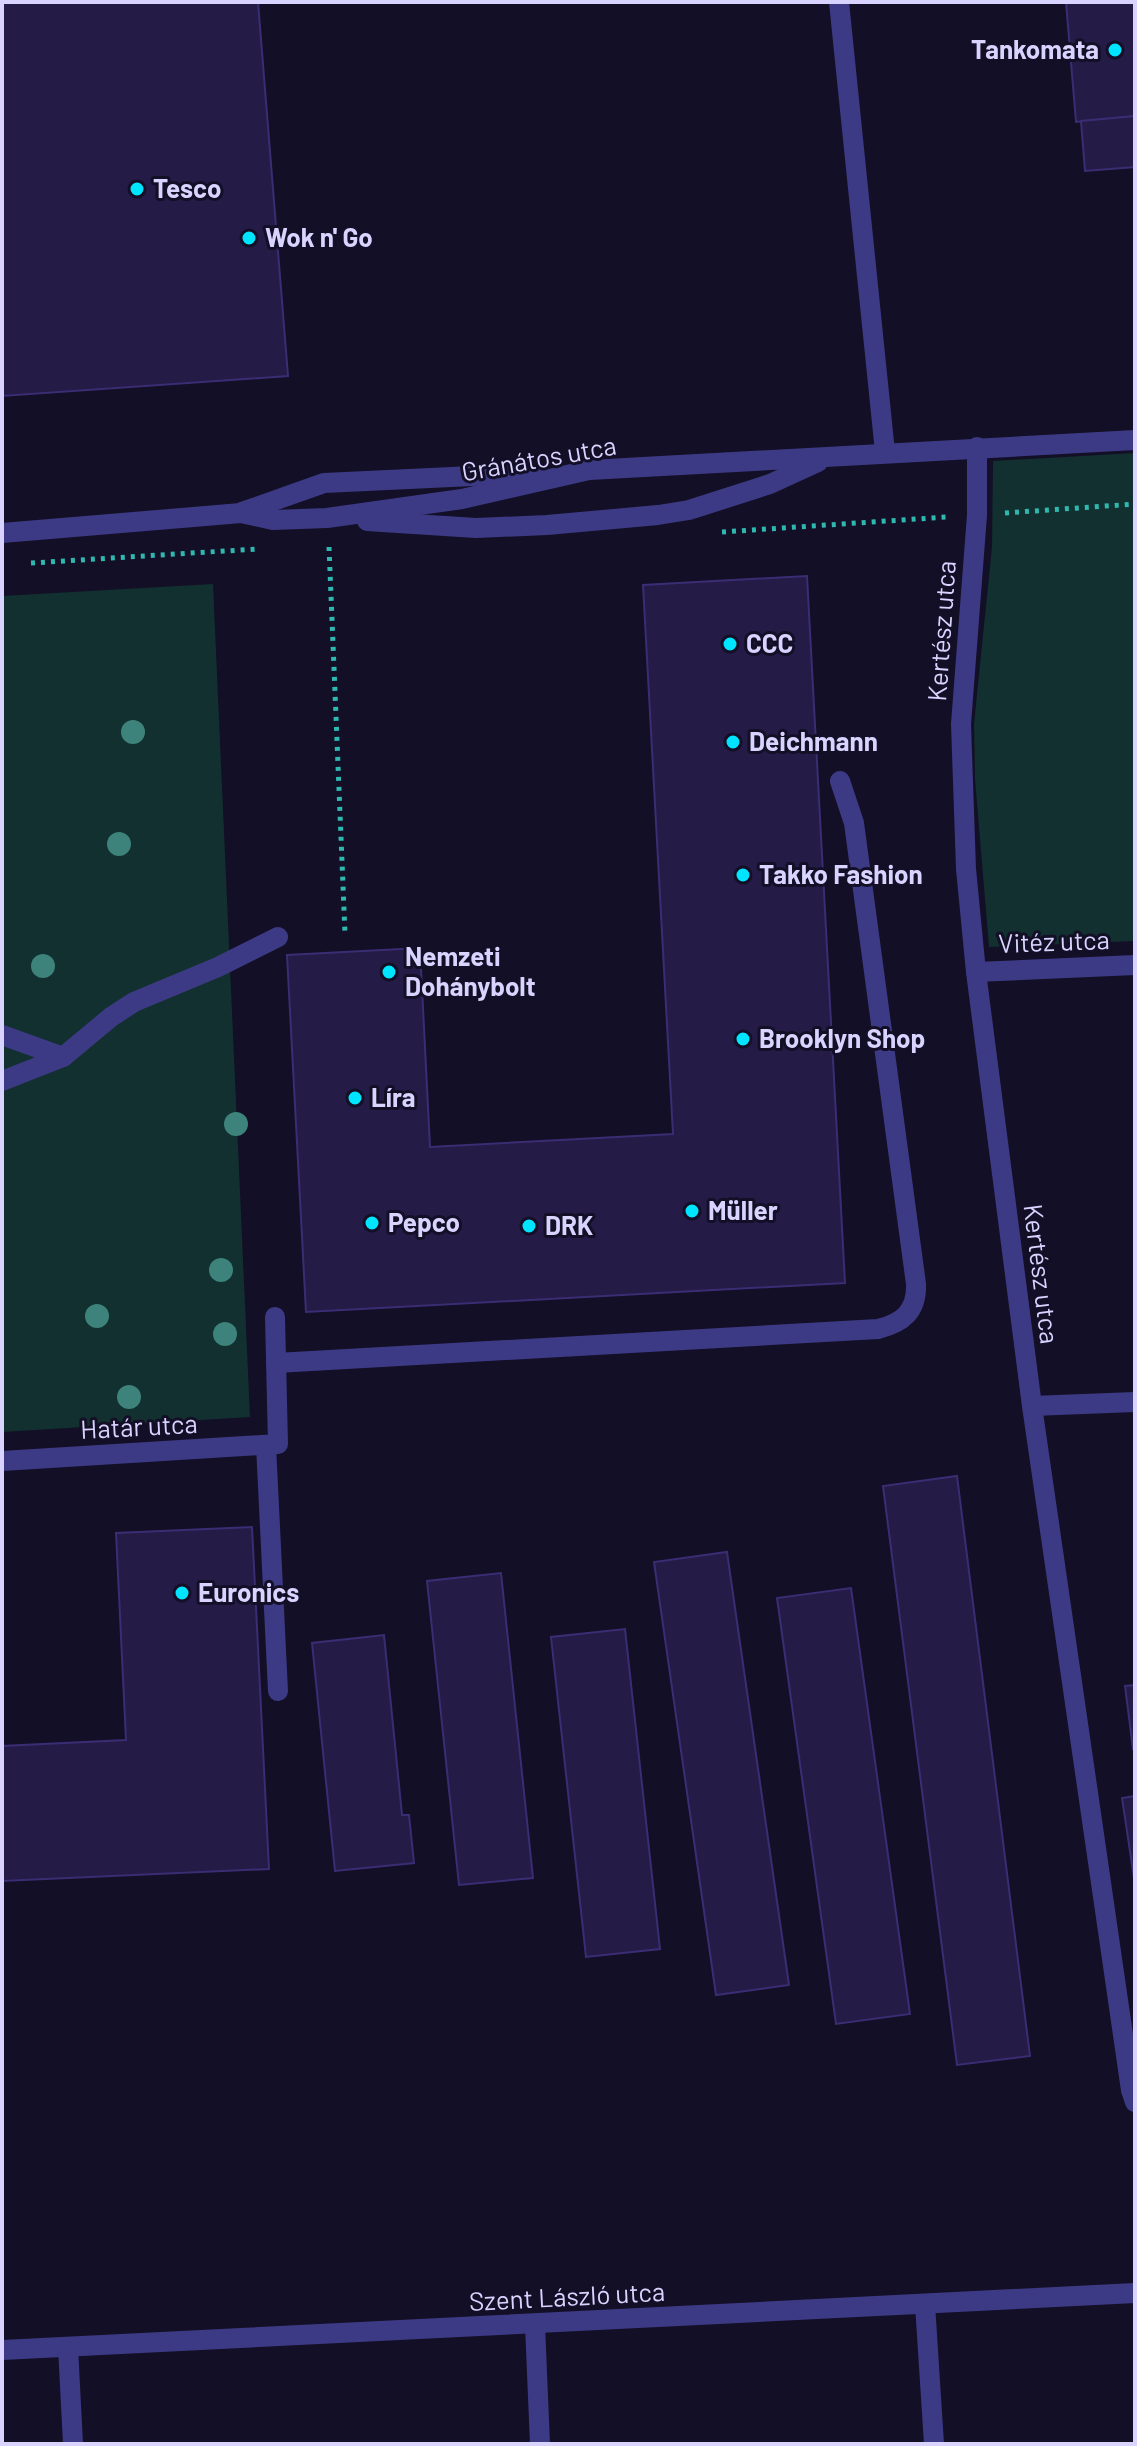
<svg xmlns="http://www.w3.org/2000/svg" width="1137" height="2446" viewBox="0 0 1137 2446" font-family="Barlow,sans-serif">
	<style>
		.green { fill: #12302f }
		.building { fill: #241b47; stroke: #3b2d73; stroke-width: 2 }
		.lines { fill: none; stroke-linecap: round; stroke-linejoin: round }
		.path { stroke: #2fb8b0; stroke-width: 5; stroke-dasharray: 4 6; stroke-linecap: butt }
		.minor { stroke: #3d3a85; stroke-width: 20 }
		.tree { fill: #3d827b }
		.poi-dot { fill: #00e5ff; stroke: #130f26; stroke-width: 3 }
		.labels { text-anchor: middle; stroke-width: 6; stroke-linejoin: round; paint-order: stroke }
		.poi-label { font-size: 26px; font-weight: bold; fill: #d9d4ff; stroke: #130f26; text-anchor: start }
		.street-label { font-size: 26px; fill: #d9d4ff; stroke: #130f26 }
	</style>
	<rect width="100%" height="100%" fill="#130f26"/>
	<g class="green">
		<polygon points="1135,453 1135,941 989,947 975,779 974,724 992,547 993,461"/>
		<polygon points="213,584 250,1417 2,1432 2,596"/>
	</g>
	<g class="building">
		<polygon points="2,2 258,2 288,376 2,396"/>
		<polygon points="1066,2 1135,2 1135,116 1076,122"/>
		<polygon points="1135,116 1135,167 1085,171 1081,121"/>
		<polygon points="807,576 845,1283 306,1312 287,955 420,948 430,1147 673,1134 643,585"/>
		<polygon points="957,1476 1030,2056 957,2065 883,1486"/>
		<polygon points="252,1527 269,1869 2,1881 2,1746 126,1740 116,1533"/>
		<polygon points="727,1552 789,1985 716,1995 654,1562"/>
		<polygon points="501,1573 533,1878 459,1885 427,1581"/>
		<polygon points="851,1588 910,2014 836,2024 777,1598"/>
		<polygon points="625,1629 660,1949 586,1957 551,1637"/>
		<polygon points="384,1635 402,1815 409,1815 414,1863 335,1871 312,1643"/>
		<polygon points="1135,1685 1135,1749 1133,1749 1125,1686"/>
		<polygon points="1135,1796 1135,1878 1134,1878 1122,1798"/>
	</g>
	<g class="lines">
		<g class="path">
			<polyline points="1005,513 1135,504"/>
			<polyline points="722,532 947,517"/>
			<polyline points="329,547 345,934"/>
			<polyline points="31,563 257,549"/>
		</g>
		<g class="minor">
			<polyline points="839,2 885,452"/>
			<polyline points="977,447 977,515 961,724 966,869 976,972 1032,1406 1131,2090 1135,2102"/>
			<polyline points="242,512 324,483 537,473"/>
			<polyline points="367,521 476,528 547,525 658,515 689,510 770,484 818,462"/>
			<polyline points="2,533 241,513 273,520 327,518 462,499 589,470 1135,440"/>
			<polyline points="976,972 1135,965"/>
			<polyline points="2,1035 63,1057"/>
			<polyline points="2,1081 63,1057 111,1017 134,1002 218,967 278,937"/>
			<path d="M 276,1363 L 878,1329 C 903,1323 917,1311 916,1284 L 854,823 L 840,781"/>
			<polyline points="1032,1406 1135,1402"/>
			<polyline points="266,1445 278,1691"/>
			<polyline points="2,1461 278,1444 275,1317"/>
			<polyline points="925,2304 934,2444"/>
			<polyline points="535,2325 540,2444"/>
			<polyline points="68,2347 73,2444"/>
			<polyline points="2,2350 1135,2293"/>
		</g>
	</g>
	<g class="tree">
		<circle cx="133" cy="732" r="12"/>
		<circle cx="119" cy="844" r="12"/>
		<circle cx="43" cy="966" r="12"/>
		<circle cx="236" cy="1124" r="12"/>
		<circle cx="221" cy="1270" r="12"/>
		<circle cx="97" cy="1316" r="12"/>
		<circle cx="225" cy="1334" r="12"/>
		<circle cx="129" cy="1397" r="12"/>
	</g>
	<g class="poi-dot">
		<circle cx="1115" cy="50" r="8"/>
		<circle cx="137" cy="189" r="8"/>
		<circle cx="249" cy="238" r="8"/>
		<circle cx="730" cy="644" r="8"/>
		<circle cx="733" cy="742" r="8"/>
		<circle cx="743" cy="875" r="8"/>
		<circle cx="389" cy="972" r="8"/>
		<circle cx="743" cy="1039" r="8"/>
		<circle cx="355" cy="1098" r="8"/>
		<circle cx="692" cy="1211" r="8"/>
		<circle cx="372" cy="1223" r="8"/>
		<circle cx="529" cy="1226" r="8"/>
		<circle cx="182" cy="1593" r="8"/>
	</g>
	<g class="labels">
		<g class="poi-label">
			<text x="1099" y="59" text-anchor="end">Tankomata</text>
			<text x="153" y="198">Tesco</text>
			<text x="265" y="247">Wok n' Go</text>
			<text x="746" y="653">CCC</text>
			<text x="749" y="751">Deichmann</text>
			<text x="759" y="884">Takko Fashion</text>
			<text x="405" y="966">Nemzeti<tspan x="405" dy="30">Dohánybolt</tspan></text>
			<text x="759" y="1048">Brooklyn Shop</text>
			<text x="371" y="1107">Líra</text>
			<text x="708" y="1220">Müller</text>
			<text x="388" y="1232">Pepco</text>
			<text x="545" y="1235">DRK</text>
			<text x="198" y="1602">Euronics</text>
		</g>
		<g class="street-label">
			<text transform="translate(539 459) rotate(-10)" y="9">Gránátos utca</text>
			<text transform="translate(942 631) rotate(-86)" y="9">Kertész utca</text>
			<text transform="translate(1054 942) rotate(-2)" y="9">Vitéz utca</text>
			<text transform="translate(1041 1274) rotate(83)" y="9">Kertész utca</text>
			<text transform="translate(139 1427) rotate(-3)" y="9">Határ utca</text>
			<text transform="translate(567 2297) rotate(-3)" y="9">Szent László utca</text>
		</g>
	</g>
	<rect width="1137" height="2446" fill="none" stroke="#d9d4ff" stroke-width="8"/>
</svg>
